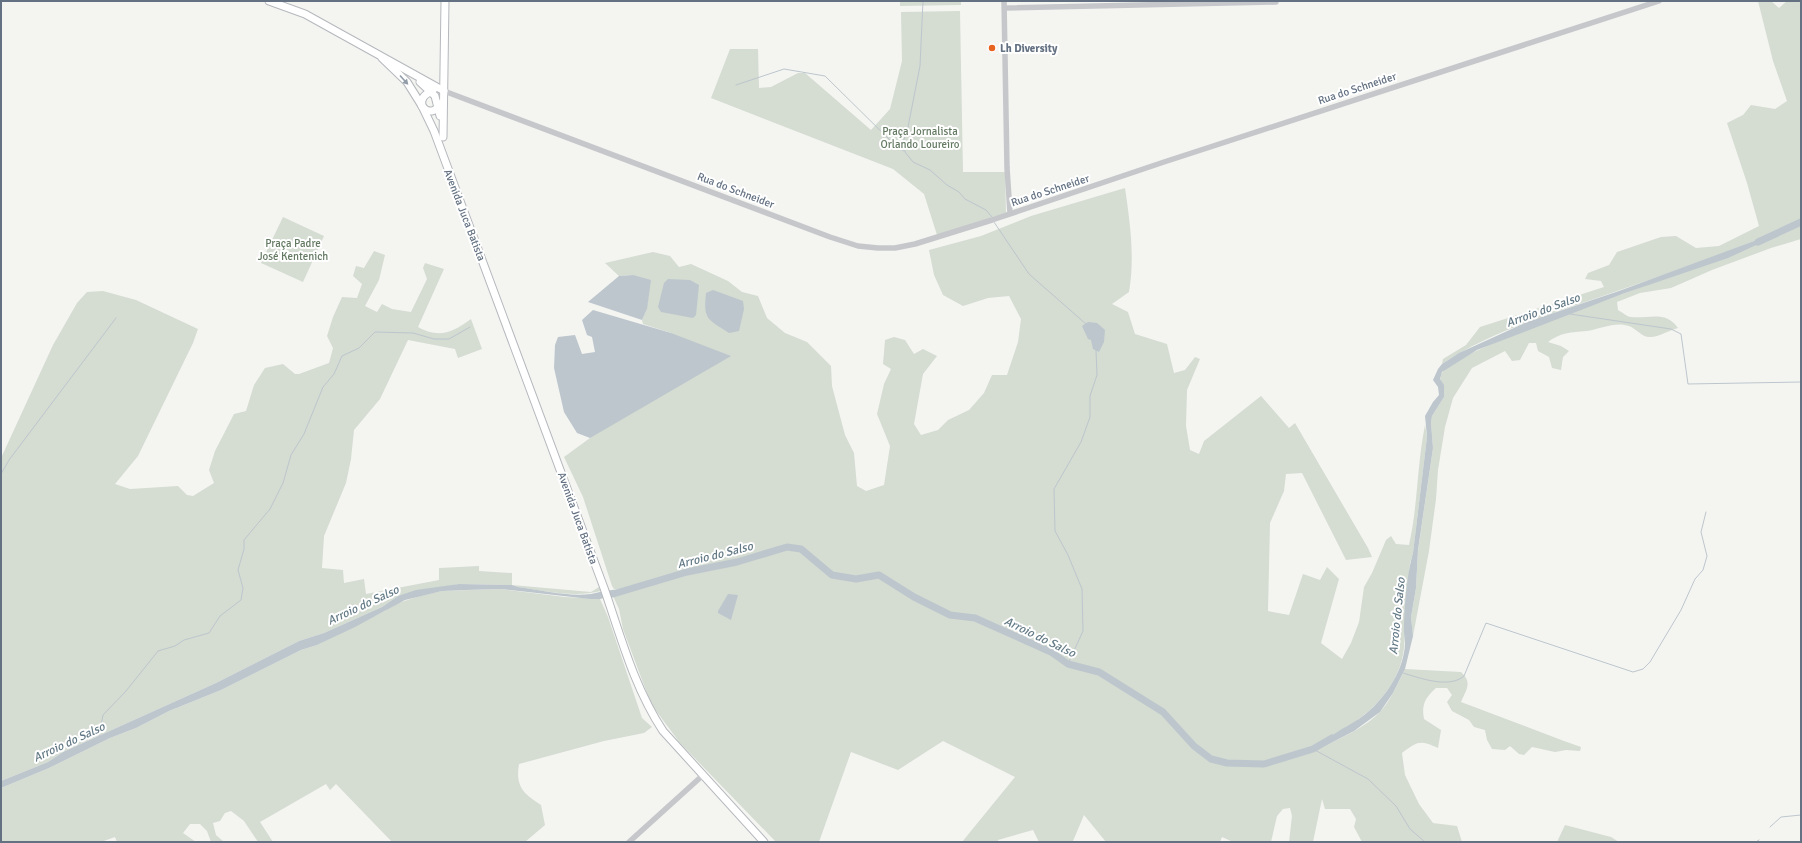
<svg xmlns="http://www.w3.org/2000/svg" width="1802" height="843" viewBox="0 0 1802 843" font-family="Signika,sans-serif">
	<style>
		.green { fill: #d5dcd2 }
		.water { fill: #bdc6cd }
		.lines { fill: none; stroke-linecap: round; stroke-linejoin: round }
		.stream { stroke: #bdc6cd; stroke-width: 1 }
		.river { stroke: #bdc6cd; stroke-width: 7 }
		.major-casing { stroke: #b5b8bd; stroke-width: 9 }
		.minor { stroke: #c5c7cb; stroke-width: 5.5 }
		.major { stroke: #fff; stroke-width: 7 }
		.oneway { fill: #929ca8 }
		.poi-dot { fill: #e66320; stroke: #fff; stroke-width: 1.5 }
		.labels { text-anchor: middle; stroke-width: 4; stroke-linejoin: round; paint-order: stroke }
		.poi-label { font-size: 11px; font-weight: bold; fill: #637182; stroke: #fff; text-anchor: start }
		.street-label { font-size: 11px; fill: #637182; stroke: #fff }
		.park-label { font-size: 11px; fill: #647962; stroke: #fff }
		.water-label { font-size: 12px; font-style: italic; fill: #637a86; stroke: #fff }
	</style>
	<rect width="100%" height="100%" fill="#f4f5f1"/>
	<g class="green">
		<polygon points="900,1 961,1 961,5 900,6"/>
		<path d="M 1758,1 L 1771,1 L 1779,8 L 1787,1 L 1801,1 L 1801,239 L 1771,248 L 1712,270 L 1671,288 L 1640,293 L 1617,302 L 1618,310 C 1622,312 1627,317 1631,317 C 1649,319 1666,310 1678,328 C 1670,330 1658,337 1651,337 C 1642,338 1637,329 1629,326 C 1616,321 1600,329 1586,331 C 1572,332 1559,333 1548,342 L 1561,346 L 1569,351 L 1563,357 L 1561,370 L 1552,368 L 1549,357 L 1538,351 L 1536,343 L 1529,343 L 1520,360 L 1512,361 L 1505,351 L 1472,368 L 1453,398 L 1445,427 L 1438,470 L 1436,499 L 1429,551 L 1413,636 L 1411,617 L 1416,588 L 1418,551 L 1433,448 L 1431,423 L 1432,416 L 1444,397 C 1442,390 1438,380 1442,373 C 1450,360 1502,340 1518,333 L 1767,240 L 1765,237 C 1711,258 1655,278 1600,297 C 1546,316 1490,332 1442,364 L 1443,359 L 1466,345 L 1480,327 L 1604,287 L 1601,281 L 1585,279 L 1588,273 L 1609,265 L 1617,252 L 1661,237 L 1676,236 L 1696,248 L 1719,246 L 1759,226 L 1747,183 L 1727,123 L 1743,115 L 1751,105 L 1775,109 L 1787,101 L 1773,61 Z"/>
		<polygon points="960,11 963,172 1005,172 1006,213 937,235 924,194 893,169 711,98 730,49 758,49 759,88 771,87 798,73 805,73 871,130 890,109 902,61 901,12"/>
		<path d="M 1125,188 C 1130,223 1135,257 1129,292 L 1112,304 L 1128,312 L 1135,334 L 1167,344 L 1174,373 L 1185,370 L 1195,357 L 1200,359 L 1187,390 L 1186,426 L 1190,450 L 1199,454 L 1204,441 L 1261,396 L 1289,428 L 1295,423 L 1368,548 L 1372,557 L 1346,560 L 1302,473 L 1286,474 L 1284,491 L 1270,523 L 1268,611 L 1289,615 L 1303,574 L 1320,580 L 1327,567 L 1339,579 L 1321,643 L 1342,659 L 1351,643 L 1359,622 L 1364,587 L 1372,573 L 1386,540 L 1391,536 L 1396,544 L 1409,545 C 1418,505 1417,464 1425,425 L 1427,437 L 1413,553 L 1410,563 L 1404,633 C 1408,671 1381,706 1350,725 C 1339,733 1331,732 1325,746 C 1343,737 1367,726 1380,712 C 1391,700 1398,683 1405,669 L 1461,672 C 1473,683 1466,690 1461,702 L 1564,741 L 1581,747 L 1580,751 L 1566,750 L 1555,752 L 1532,747 L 1524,755 L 1519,754 L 1510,746 L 1505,750 L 1492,749 L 1487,740 L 1485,730 L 1474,727 L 1469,720 L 1452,711 L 1447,702 L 1452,695 L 1447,688 L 1436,688 C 1426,697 1421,704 1424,719 L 1441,730 L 1438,748 C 1420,740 1418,741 1402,753 L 1405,775 L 1419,804 L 1433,823 L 1457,826 L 1462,842 L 1362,842 L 1354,827 L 1356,819 L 1350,809 L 1325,809 L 1322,799 L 1313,842 L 1289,842 L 1292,816 L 1290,808 L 1283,809 L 1277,816 L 1271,842 L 1233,842 L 1222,837 L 1220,842 L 1106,842 L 1084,815 L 1073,841 L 1071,842 L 1039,842 L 1033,830 L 998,840 L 998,842 L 962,842 L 1015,777 L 943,741 L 898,770 L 851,752 L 819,842 L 776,842 L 680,743 L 651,704 L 623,629 L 619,609 L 613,596 L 620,594 L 622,590 L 614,589 L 612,586 L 583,497 L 564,457 L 590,438 L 671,333 L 643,324 L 642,320 L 647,309 L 633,275 L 619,276 L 605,263 L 653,252 L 670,256 L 679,267 L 691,264 L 728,281 L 742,292 L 758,296 L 767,318 L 785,333 L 807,342 L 831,366 L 832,386 L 845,435 L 854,453 L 857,486 L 866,491 L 884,485 L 890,446 L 877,414 L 884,384 L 891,369 L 883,364 L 885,340 L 894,337 L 905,340 L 914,354 L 923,349 L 937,356 L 923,374 L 914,424 L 921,435 L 938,430 L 948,420 L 969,410 L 984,393 L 992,375 L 1007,375 L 1018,342 L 1021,319 L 1009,296 L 988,298 L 963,306 L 943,295 L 934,275 L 929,250 L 981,236 L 1031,216 Z"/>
		<polygon points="283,217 324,236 303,282 261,263"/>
		<path d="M 374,251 L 385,255 L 379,280 L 365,306 L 377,312 L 382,304 L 392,309 L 411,312 L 427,279 L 423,268 L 425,263 L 444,269 L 418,327 C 439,339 453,332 471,319 L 482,349 L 458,358 L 455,349 L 408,340 L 380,399 L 354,430 L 351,459 L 346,483 L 324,536 L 322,568 L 343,570 L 344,583 L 364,579 L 366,594 L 439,580 L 439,568 L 479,566 L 479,571 L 512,573 L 512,585 L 591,592 L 599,587 L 601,591 C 575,598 545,591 518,587 L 512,585 L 459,584 L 398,596 L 382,607 L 324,633 L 299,641 L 216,683 L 63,752 L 48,762 L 1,781 L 1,458 L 53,345 L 77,303 L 87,292 L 103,291 L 136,300 L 198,329 L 193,343 L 138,456 L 115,484 L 130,489 L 178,486 L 187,495 L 193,496 L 214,483 L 209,470 L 215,451 L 234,414 L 246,411 L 254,385 L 265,368 L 283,364 L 295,374 L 299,374 L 329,363 L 333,348 L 327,336 L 333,317 L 342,297 L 357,298 L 362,284 L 353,276 L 356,266 L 364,268 Z"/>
		<path d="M 501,589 L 565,597 L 600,599 L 608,617 L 642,718 L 652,727 L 644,733 L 604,741 L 519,764 C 515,787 524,794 541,805 L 545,825 L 525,842 L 392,842 L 336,784 L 330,790 L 326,784 L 260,822 L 273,842 L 258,842 L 244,821 L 231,811 L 225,813 L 220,821 L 213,823 L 216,835 L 224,842 L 211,842 L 207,831 L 200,824 L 190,824 L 183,833 L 196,842 L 117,842 L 115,837 L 101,842 L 1,842 L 1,788 L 49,768 L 110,738 L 136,728 L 169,711 L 221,690 L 301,650 L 317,645 L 385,611 L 395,604 L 420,596 L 442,591 Z"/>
		<polygon points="1565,825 1611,837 1619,842 1557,842"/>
	</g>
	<g class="water">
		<path d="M 1765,237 L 1767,240 L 1728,258 L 1625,293 L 1477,350 L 1442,372 L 1440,379 L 1444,385 L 1444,397 L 1432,416 L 1431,423 L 1433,448 L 1418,550 L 1416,588 L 1411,617 L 1413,636 L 1405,669 L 1393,693 L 1380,712 L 1354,731 L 1325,746 L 1325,741 C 1338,729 1357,723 1370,710 C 1388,694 1404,668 1405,644 C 1405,640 1404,636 1404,632 C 1404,610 1407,573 1413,553 L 1427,437 L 1425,416 L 1433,402 L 1439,395 L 1438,387 L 1433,380 L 1438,369 L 1442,364 L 1459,353 L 1527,322 L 1619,291 Z"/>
		<polygon points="633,275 651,280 647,309 642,320 588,302 619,276"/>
		<polygon points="668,279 690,280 699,285 696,315 693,318 661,312 658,307 664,283"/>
		<path d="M 713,290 L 743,301 L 744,309 L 739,331 L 729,333 C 708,319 703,320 706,293 Z"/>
		<polygon points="593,310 671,333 731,356 590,438 577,433 564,412 554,368 555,345 558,337 575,335 582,354 595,352 592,337 587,335 582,320"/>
		<polygon points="1088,322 1097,323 1105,330 1104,342 1099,352 1093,349 1091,340 1088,339 1082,326"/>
		<path d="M 459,584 L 512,585 L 518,587 C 540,590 569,597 591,594 C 602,592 610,589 622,590 L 620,594 L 600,599 L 590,599 L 501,589 L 466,590 L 442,591 L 405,600 L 355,627 L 317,645 L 301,650 L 221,690 L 169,711 L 136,728 L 110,738 L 49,768 L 1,788 L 1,781 L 48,762 L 63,752 L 216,683 L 299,641 L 324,633 L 382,607 L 398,596 L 416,590 Z"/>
		<polygon points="728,594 738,595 731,620 718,613 718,611"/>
	</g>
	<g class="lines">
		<g class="stream">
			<polyline points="923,1 920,66 908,127 904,139 905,152 913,162 930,170 947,185 959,192 965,199 986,210 992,217"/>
			<polyline points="736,85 784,69 825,76 897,147 904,151"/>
			<polyline points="994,222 1029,274 1086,324"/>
			<polyline points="1570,314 1671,329 1681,334 1688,384 1801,382"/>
			<polyline points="1,474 9,460 116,318"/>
			<polyline points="1068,664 1083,631 1082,589 1068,555 1055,531 1054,489 1081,442 1090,417 1090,396 1097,375 1096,350"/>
			<path d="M 1403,673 C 1420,678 1449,689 1464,676 L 1486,623 L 1633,672 L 1643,669 L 1650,662 L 1681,610 L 1695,579 L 1703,570 L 1707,556 L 1701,532 L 1706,512"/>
			<polyline points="99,736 103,715 126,691 158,651 175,646 184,640 209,633 220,616 241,600 243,588 238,570 244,549 244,540 270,509 283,483 291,455 304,434 323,387 334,374 342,356 359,348 375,332 413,333 434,339 449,339 470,327"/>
			<polyline points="1313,749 1368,779 1396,806 1410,829 1425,842"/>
			<polyline points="1770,827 1781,817 1801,815"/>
			<polyline points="1756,842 1759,840"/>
		</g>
		<g class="river">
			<polyline points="1758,242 1801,222"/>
			<polyline points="613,594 687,572 737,562 787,547 801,549 832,575 856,579 879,575 914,597 950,615 975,618 1051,652 1068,664 1099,672 1163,712 1194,746 1211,759 1227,763 1264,764 1313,749 1332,738"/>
		</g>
		<g class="major-casing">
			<g id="major">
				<polyline points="269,1 305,14 444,91"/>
				<path d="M 382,58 L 407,82 L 422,106 L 434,131 L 604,588 C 621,637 634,687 663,731 L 764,842"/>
				<polyline points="420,82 435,96 440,116"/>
				<path d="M 422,106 C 420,96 427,94 434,89"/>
				<path d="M 422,106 C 428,114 436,112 440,104"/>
				<polyline points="443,137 445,1"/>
			</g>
		</g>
		<g class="minor">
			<polyline points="1004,1 1007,168 1010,213"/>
			<polyline points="1005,8 1276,2"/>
			<polyline points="444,91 830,237 858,246 878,248 895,248 915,244 992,220 1164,162 1659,1"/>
			<polyline points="629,842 702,776"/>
		</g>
		<use href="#major" class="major"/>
	</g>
	<defs><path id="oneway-solid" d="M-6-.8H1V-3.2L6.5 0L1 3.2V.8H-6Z"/></defs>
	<use class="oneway" href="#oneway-solid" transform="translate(404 80) rotate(48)"/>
	<circle class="poi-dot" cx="992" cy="48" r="4"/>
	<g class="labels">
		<g class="poi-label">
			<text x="1000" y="52">Lh Diversity</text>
		</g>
		<g class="street-label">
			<text transform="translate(1357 88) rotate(-18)" y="4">Rua do Schneider</text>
			<text transform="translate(736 190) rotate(21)" y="4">Rua do Schneider</text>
			<text transform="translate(1050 190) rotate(-18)" y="4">Rua do Schneider</text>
			<text transform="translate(465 215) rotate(69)" y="4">Avenida Juca Batista</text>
			<text transform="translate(578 518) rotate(70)" y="4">Avenida Juca Batista</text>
		</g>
		<g class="park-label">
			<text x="920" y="135">Praça Jornalista<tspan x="920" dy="13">Orlando Loureiro</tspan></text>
			<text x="293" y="247">Praça Padre<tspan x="293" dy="13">José Kentenich</tspan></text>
		</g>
		<g class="water-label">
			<text transform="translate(1543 310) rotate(-20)" y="4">Arroio do Salso</text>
			<text transform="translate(715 555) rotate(-14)" y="4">Arroio do Salso</text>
			<text transform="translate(363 605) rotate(-25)" y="4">Arroio do Salso</text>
			<text transform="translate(1397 616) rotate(-84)" y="4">Arroio do Salso</text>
			<text transform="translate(1040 637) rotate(26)" y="4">Arroio do Salso</text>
			<text transform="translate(69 742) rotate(-25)" y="4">Arroio do Salso</text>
		</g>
	</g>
	<rect width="1802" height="843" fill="none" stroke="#637182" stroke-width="4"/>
</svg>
